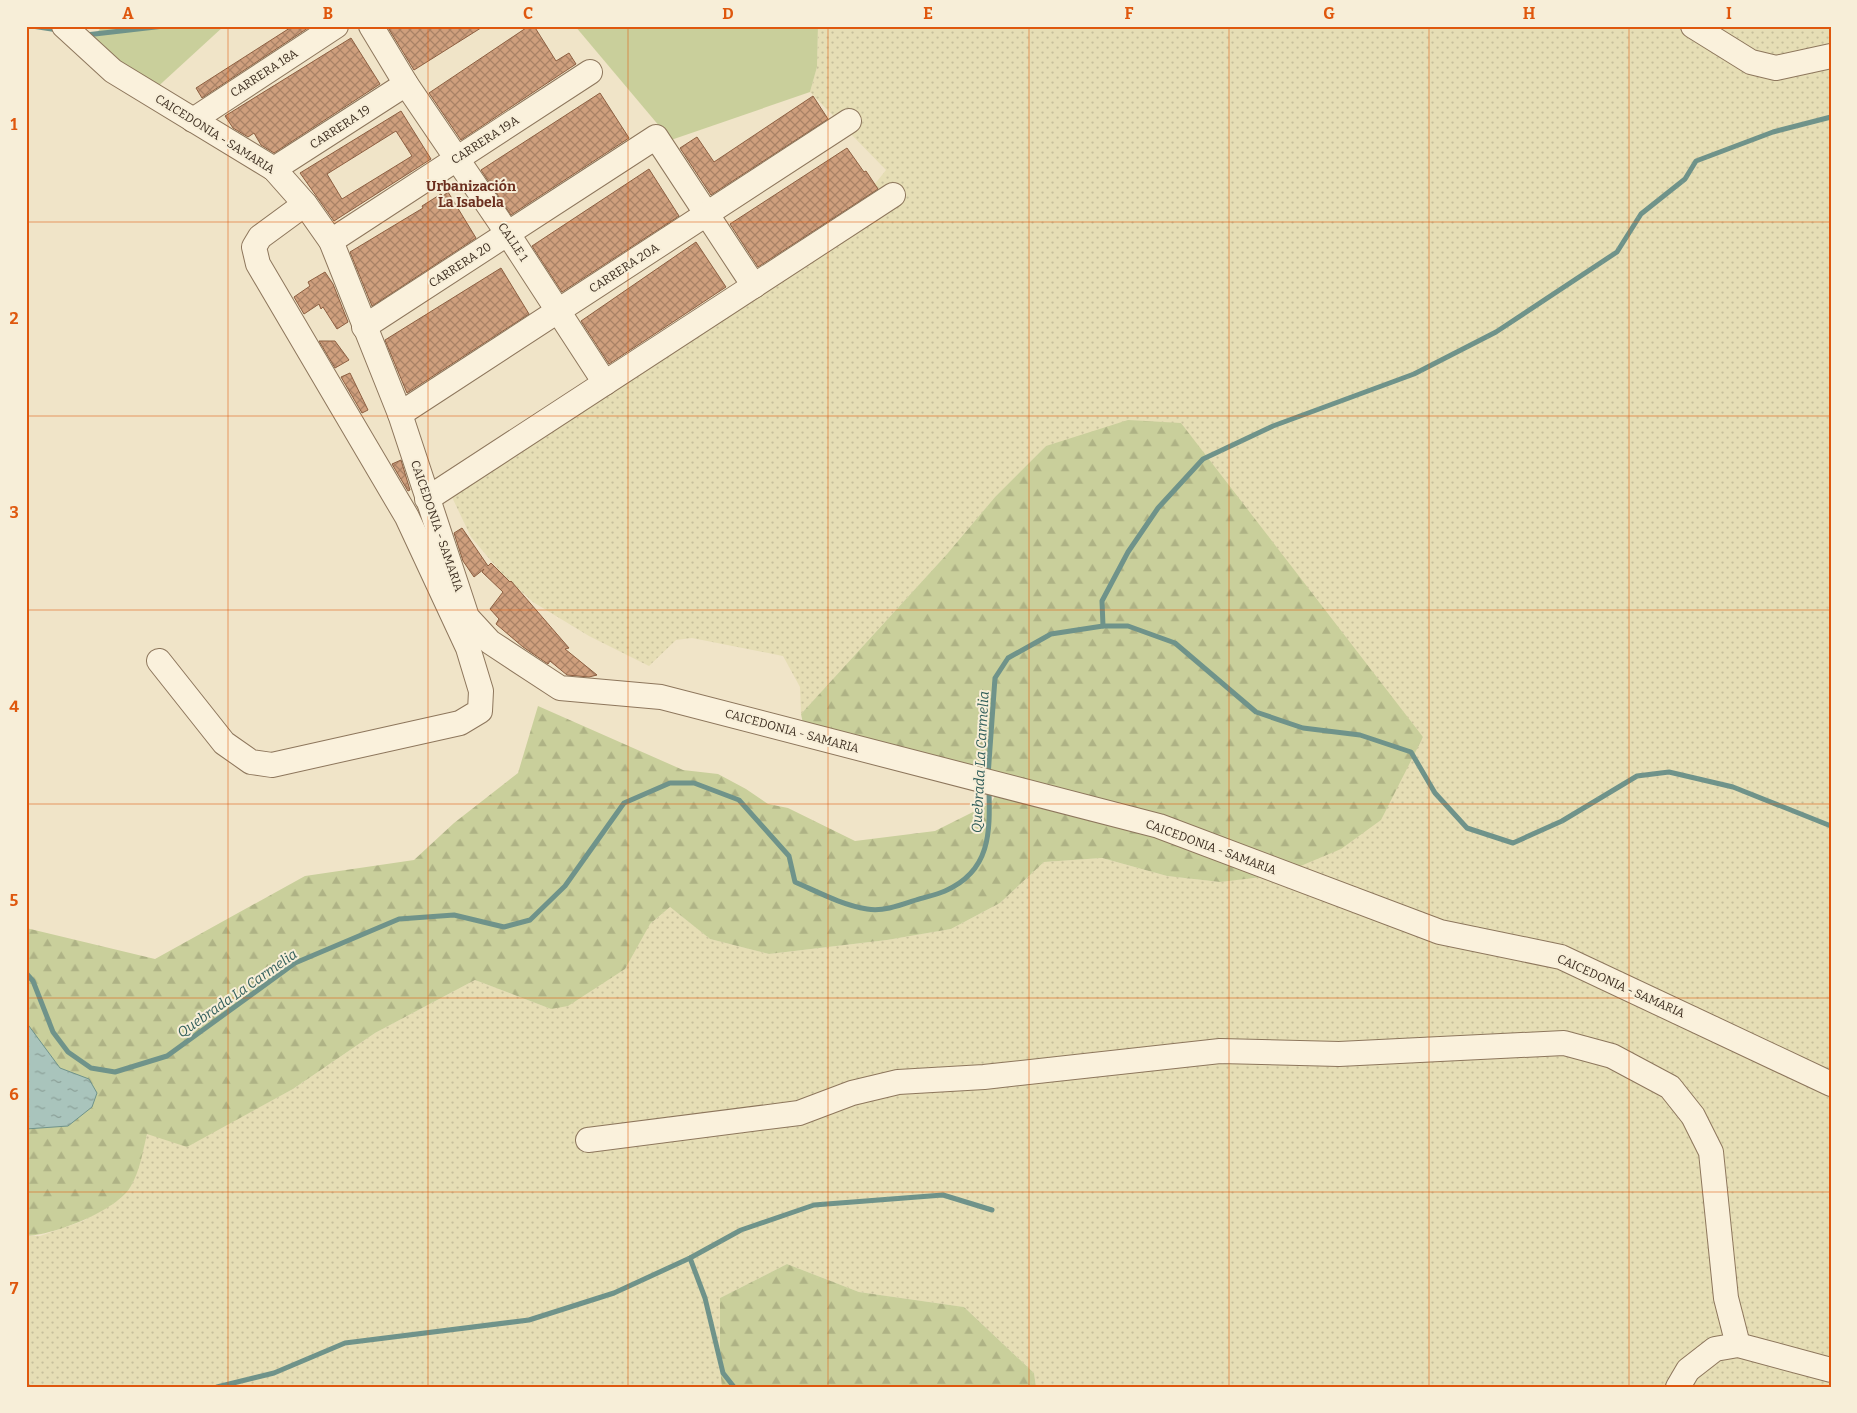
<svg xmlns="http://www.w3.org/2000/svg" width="1857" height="1413" viewBox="0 0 1857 1413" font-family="Bitter,serif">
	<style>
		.farmland { fill: url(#farmland-dots) }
		.green { fill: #c9cf9b }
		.forest { fill: url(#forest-firs) }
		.water { fill: url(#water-ripples); stroke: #6f938a }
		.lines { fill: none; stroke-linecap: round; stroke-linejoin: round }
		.stream { stroke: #6f938a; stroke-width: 5 }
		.building { fill: url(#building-cross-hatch); stroke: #8d5f41; fill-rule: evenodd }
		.minor-casing { stroke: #8d765c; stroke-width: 26 }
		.minor { stroke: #faf1dc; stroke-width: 24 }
		.grid { fill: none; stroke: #df570d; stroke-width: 1; stroke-opacity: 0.55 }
		.labels { text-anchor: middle; stroke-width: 4; stroke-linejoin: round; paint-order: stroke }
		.street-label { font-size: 12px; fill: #3d2e20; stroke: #f7eed8 }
		.neighbourhood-label { font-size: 14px; font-weight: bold; fill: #6b2e1e; stroke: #f7eed8 }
		.water-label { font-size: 14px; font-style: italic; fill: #2f5d5a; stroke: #f7eed8 }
		.neatline { fill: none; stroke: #df570d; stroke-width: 2 }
		.grid-label { font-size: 16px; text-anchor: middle; font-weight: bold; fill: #df570d }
	</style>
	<defs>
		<pattern id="farmland-dots" width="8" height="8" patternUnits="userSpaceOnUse" patternTransform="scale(1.25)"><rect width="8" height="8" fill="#e6deb5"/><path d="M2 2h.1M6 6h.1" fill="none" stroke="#c6bf9b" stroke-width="1.8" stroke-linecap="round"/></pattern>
		<pattern id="forest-firs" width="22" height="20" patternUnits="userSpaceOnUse" patternTransform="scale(1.25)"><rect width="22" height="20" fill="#c9cf9b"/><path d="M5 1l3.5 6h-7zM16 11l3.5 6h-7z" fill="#aeb285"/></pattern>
		<pattern id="water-ripples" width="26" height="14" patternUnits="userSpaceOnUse" patternTransform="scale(1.25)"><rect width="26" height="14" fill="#a9c4bc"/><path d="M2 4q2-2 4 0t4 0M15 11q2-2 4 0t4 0" fill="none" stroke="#8ba098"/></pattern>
		<pattern id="building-cross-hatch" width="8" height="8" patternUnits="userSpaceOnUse" patternTransform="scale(1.25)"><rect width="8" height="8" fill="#cf9f7d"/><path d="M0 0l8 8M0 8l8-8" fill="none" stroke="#a98266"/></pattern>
	</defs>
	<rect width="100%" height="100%" fill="#f0e4c8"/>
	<polygon class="farmland" points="818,26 1831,26 1831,1387 1036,1387 1034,1373 964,1307 859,1292 787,1264 720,1298 720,1369 722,1387 26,1387 26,1236 40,1236 83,1221 113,1203 131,1186 147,1134 244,1115 293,1089 375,1033 475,980 551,1009 670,907 710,939 769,954 887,940 951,929 1000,903 1044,862 1102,858 1167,876 1220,882 1412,756 1423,737 1046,446 995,497 947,554 801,714 800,687 783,656 692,638 676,640 649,666 589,636 533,602 503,575 471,537 450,493 854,210 886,170 810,92 817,67"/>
	<g class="green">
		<polygon points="102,26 224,26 152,92 84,50"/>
		<polygon points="575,26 818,26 817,67 810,92 671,140"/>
	</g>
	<g class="forest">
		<path d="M 1128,420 L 1181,423 L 1423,737 L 1381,820 L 1341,849 L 1279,875 L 1220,882 L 1167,876 L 1102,858 L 1044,862 L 1000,903 L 951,929 L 887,940 L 769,954 L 710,939 L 670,907 L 650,924 L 625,969 L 568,1006 L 551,1009 L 475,980 L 375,1033 L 293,1089 L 187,1147 L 147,1134 C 143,1150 140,1171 131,1186 C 117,1211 54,1235 26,1236 L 26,928 L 155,959 L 305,876 L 414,860 L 454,823 L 518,773 L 538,706 L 683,770 L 718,774 L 746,789 L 768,804 L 788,808 L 855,841 L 935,831 L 991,803 L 998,790 L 806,738 L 801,714 L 947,554 L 995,497 L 1046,446 Z"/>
		<polygon points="787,1264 859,1292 964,1307 1034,1373 1036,1387 722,1387 720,1369 720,1298"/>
	</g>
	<polygon class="water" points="26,1022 60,1068 89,1079 97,1093 92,1107 68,1126 26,1129"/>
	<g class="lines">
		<g class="stream">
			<polyline points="32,26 58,30"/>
			<polyline points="86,35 164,26"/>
			<polyline points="1103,626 1102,601 1128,552 1158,508 1203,459 1273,426 1414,374 1496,332 1617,252 1641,214 1685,179 1696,161 1773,132 1831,117"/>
			<polyline points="988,776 995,678 1008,658 1051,634 1103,626 1128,626 1175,643 1256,712 1303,728 1360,735 1411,752 1435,793 1467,828 1513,843 1562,821 1637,776 1669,772 1733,787 1831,826"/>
			<path d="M 26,973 L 33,981 L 53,1032 L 68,1052 L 91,1068 L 115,1072 L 167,1056 L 295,963 L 399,919 L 454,915 L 504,927 L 530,920 L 565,886 L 624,803 L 670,783 L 694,783 L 739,800 L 789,856 L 795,882 C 818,892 842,905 867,909 C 883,912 901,905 916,900 C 925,897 936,895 945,891 C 991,871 990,832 989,790"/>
			<polyline points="690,1258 705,1298 723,1373 734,1387"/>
			<polyline points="26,1386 29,1387"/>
			<polyline points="217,1387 274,1373 345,1343 529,1320 614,1293 690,1258 741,1230 814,1205 943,1195 992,1210"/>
		</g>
	</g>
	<g class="building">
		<polygon points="293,26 311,26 202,98 196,88"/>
		<polygon points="387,26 484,26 414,70"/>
		<polygon points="529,26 534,26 556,61 569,53 576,64 461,140 429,93"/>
		<polygon points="351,38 380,84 274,153 261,145 254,133 248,137 233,128 225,116"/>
		<polygon points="600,93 629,138 511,215 481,170"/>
		<polygon points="813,96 828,119 711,195 680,148 697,137 714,162"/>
		<path d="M 401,111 L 431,159 L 334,221 L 300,173 ZM 396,131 L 412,156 L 342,199 L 327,174 Z"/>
		<polygon points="847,148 864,172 866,171 878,189 758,267 730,224"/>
		<polygon points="649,169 679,216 562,292 532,246"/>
		<polygon points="448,192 476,238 372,306 350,252 423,208 422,206 441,194 443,196"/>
		<polygon points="696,242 726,287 609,364 581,321"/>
		<polygon points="501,268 529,314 407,393 385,340"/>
		<polygon points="325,272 333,284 348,322 337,329 323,307 321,309 319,304 304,314 294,297 310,286 308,282"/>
		<polygon points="319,341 335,341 349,360 335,368"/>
		<polygon points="350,373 368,410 362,413 341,377"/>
		<polygon points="401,460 410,490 408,491 392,464"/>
		<polygon points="462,528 488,566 491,563 510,582 511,581 569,648 565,649 597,675 589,677 567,675 550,661 548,664 523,647 496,624 499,619 490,609 503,592 482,572 484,569 474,577 463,561 454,533"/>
	</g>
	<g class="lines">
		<g class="minor-casing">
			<g id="minor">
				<polyline points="64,26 113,71 274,169 305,204 331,241 400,414 467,617 490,642 560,688 661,697 1159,826 1440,932 1561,957 1831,1084"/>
				<polyline points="371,26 406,84 508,234 605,383"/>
				<polyline points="1693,26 1751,62 1776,68 1831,56"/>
				<polyline points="193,120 336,26"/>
				<polyline points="274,169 406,84"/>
				<polyline points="331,241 590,72"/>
				<polyline points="364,327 656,137 754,286"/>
				<polyline points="400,414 849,121"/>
				<polyline points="427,499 893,195"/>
				<polyline points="159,661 224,743 251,762 272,765 460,723 480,711 481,691 468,648 407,517 258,264 254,247 260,237 305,204"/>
				<polyline points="588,1140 799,1113 852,1093 898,1082 984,1077 1220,1051 1339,1054 1564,1043 1612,1056 1670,1087 1693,1116 1711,1152 1726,1298 1738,1345"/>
				<polyline points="1678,1387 1688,1370 1715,1349 1738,1345 1831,1370"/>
			</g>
		</g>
		<use href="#minor" class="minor"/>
	</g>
	<path class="grid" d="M 228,26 L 228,1387M 428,26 L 428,1387M 628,26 L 628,1387M 828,26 L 828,1387M 1029,26 L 1029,1387M 1229,26 L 1229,1387M 1429,26 L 1429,1387M 1629,26 L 1629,1387M 26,222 L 1831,222M 26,416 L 1831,416M 26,610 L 1831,610M 26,804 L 1831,804M 26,998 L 1831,998M 26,1192 L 1831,1192"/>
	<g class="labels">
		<g class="street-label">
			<text transform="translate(264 73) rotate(-33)" y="4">CARRERA 18A</text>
			<text transform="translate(340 127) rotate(-33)" y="4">CARRERA 19</text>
			<text transform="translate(215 134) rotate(32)" y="4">CAICEDONIA - SAMARIA</text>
			<text transform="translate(485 140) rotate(-33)" y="4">CARRERA 19A</text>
			<text transform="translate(513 242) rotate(56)" y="4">CALLE 1</text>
			<text transform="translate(460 265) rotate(-33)" y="4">CARRERA 20</text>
			<text transform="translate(624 268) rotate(-33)" y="4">CARRERA 20A</text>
			<text transform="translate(437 526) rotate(71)" y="4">CAICEDONIA - SAMARIA</text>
			<text transform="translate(792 731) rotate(15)" y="4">CAICEDONIA - SAMARIA</text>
			<text transform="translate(1211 847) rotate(20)" y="4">CAICEDONIA - SAMARIA</text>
			<text transform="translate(1621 986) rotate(24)" y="4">CAICEDONIA - SAMARIA</text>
		</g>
		<g class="neighbourhood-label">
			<text x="471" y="191">Urbanización<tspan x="471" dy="16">La Isabela</tspan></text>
		</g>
		<g class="water-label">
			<text transform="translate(980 762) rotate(-87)" y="5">Quebrada La Carmelia</text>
			<text transform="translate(237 993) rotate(-35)" y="5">Quebrada La Carmelia</text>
		</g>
	</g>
	<rect width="1857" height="1413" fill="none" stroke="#f7eed8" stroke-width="55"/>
	<rect x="28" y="28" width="1802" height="1358" class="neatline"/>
	<g class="grid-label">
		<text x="128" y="19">A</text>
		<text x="328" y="19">B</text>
		<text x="528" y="19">C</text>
		<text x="728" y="19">D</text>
		<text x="928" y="19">E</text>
		<text x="1129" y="19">F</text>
		<text x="1329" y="19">G</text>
		<text x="1529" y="19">H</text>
		<text x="1729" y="19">I</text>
		<text x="14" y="130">1</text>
		<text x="14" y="324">2</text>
		<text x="14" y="518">3</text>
		<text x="14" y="712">4</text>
		<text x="14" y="906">5</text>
		<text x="14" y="1100">6</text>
		<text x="14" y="1294">7</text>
	</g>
</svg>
